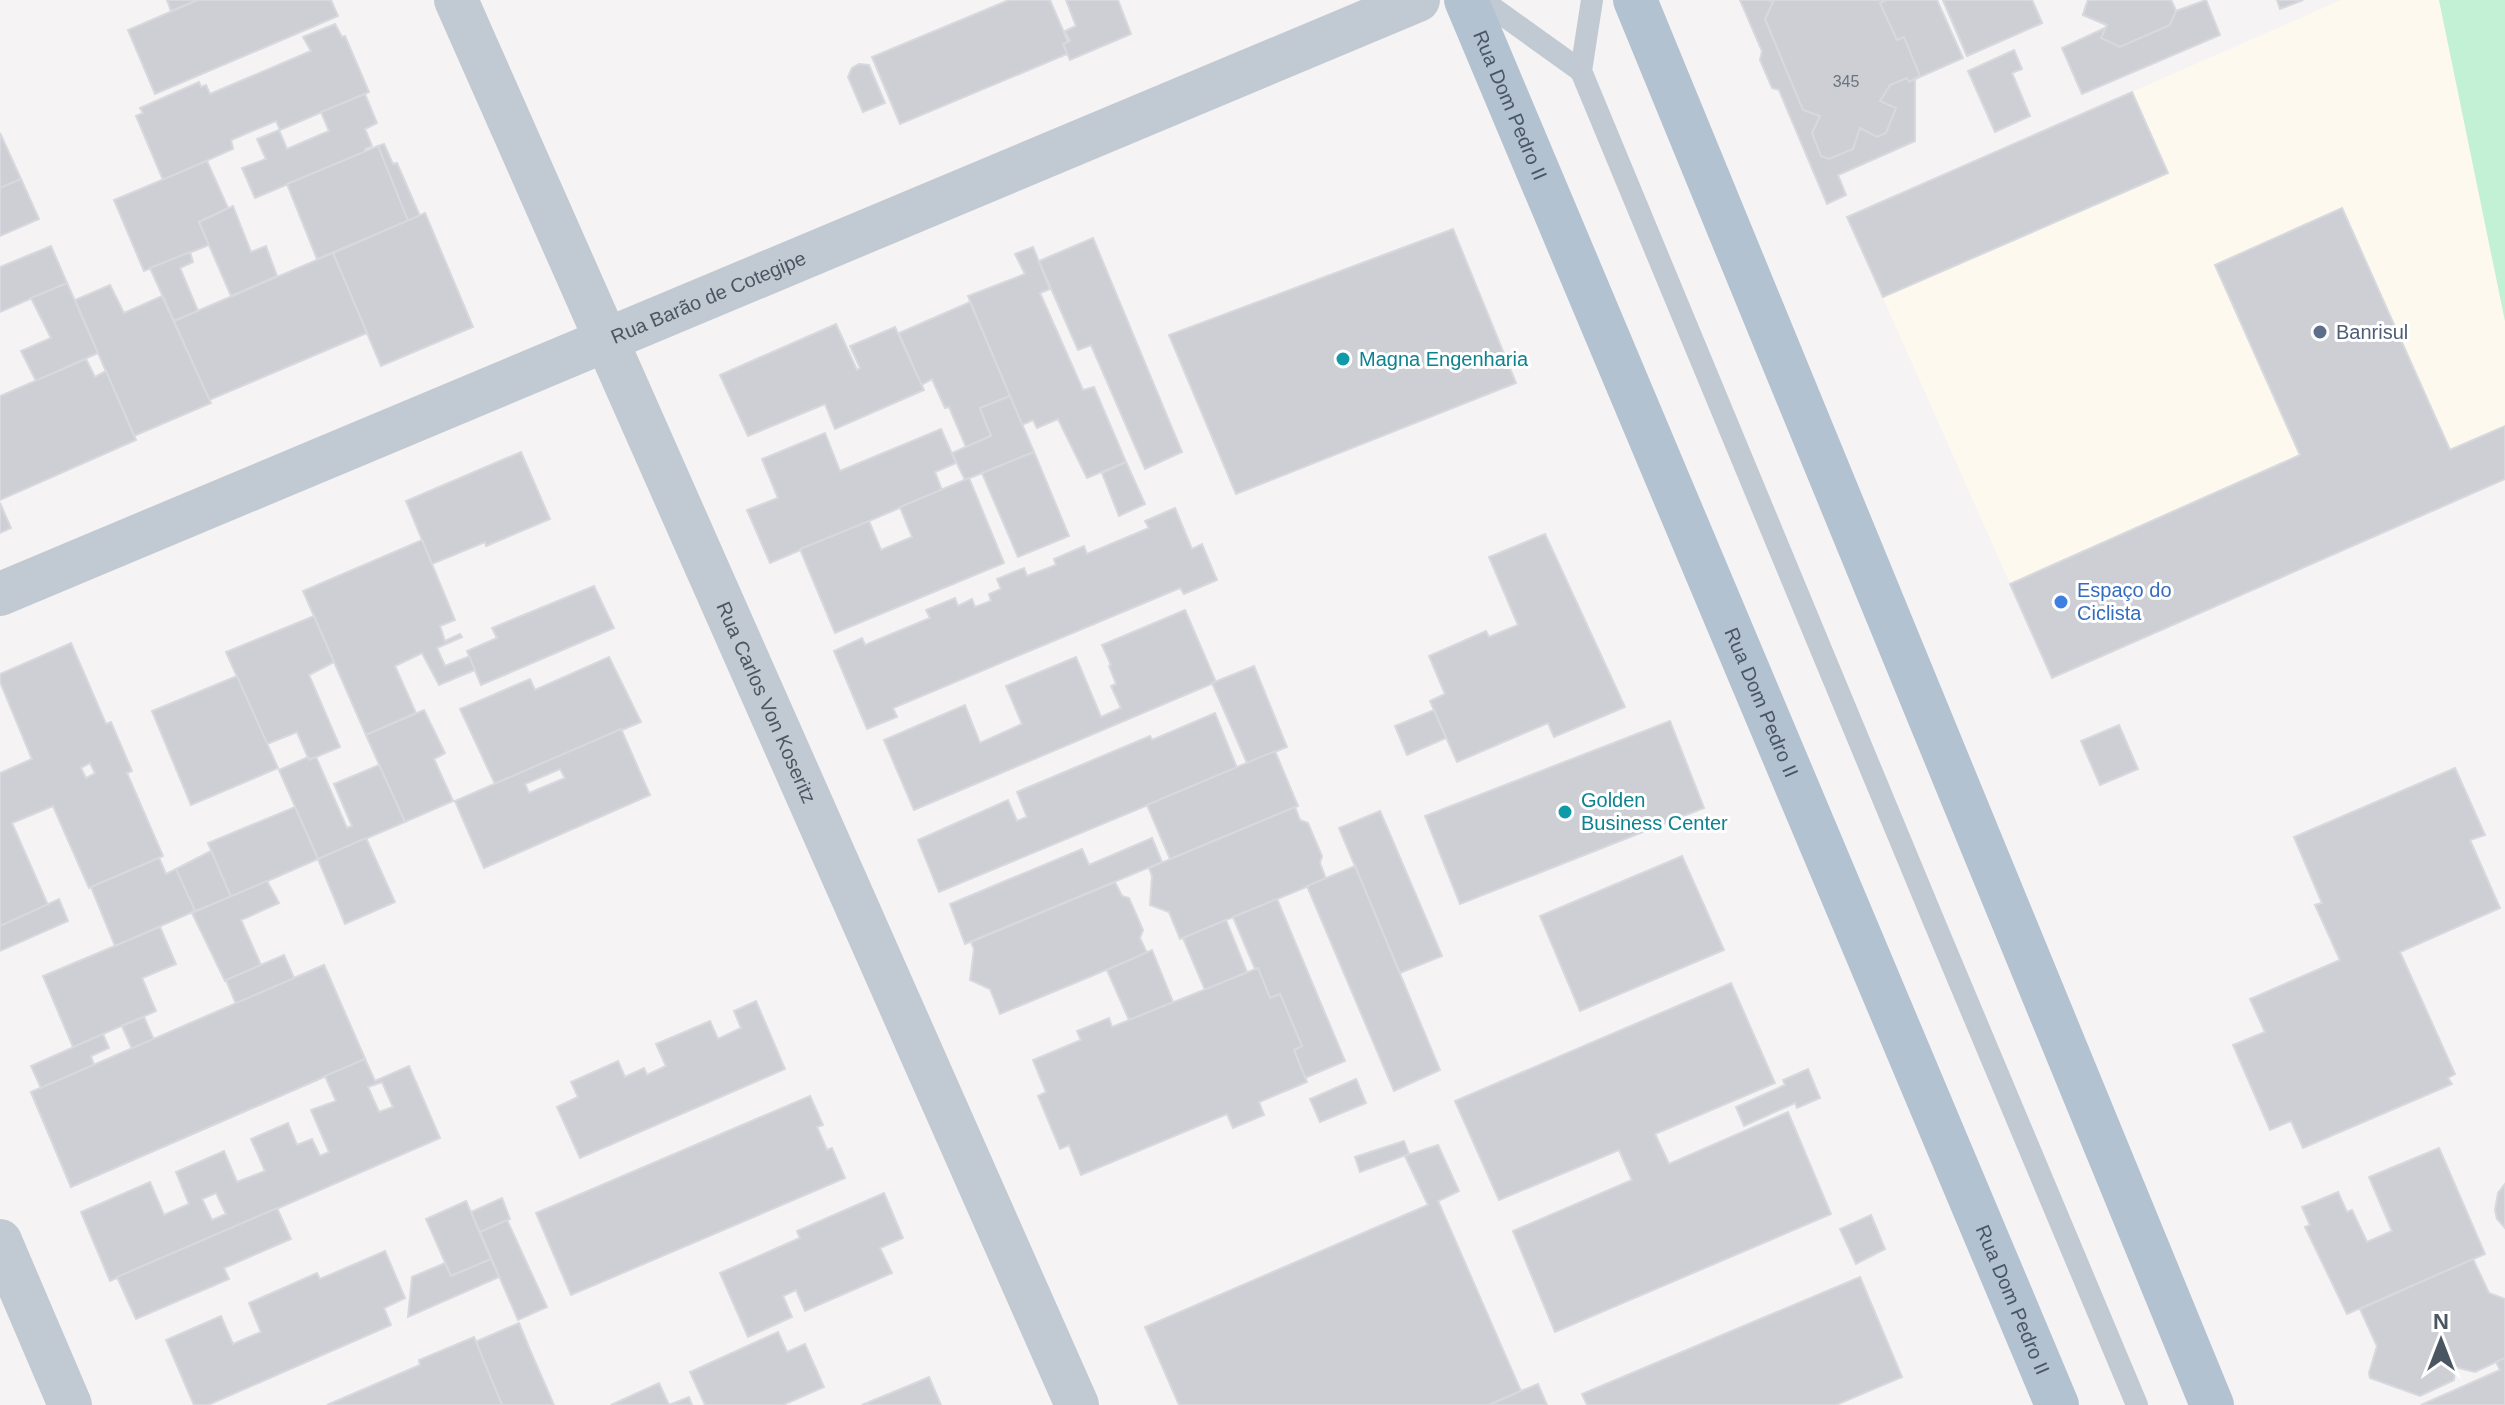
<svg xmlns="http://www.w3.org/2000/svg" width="2505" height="1405" viewBox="0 0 2505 1405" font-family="Helvetica,sans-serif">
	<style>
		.commercial { fill: #fdf9ef }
		.green { fill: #c3f1d5 }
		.building { fill: #cdcfd5; stroke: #d7d9de; stroke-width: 2; fill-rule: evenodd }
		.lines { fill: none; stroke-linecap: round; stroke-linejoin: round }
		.service { stroke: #c1cad2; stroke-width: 22 }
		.minor { stroke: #c1cad2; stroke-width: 44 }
		.tertiary { stroke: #c1cad2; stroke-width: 44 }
		.primary { stroke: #b3c2d1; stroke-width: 44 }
		.service-dot { fill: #5c6f8a; stroke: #fff; stroke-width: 3 }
		.culture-dot { fill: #0f9aa8; stroke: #fff; stroke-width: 3 }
		.shop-dot { fill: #3f7fe0; stroke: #fff; stroke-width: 3 }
		.labels { text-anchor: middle; stroke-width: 6; stroke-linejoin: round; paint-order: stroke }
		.number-label { font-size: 16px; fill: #6b747e }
		.street-label { font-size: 20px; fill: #4a5661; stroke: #fff }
		.service-label { font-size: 20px; fill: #4e5e75; stroke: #fff; text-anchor: start }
		.culture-label { font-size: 20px; fill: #0d838f; stroke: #fff; text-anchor: start }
		.shop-label { font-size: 20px; fill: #366cbe; stroke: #fff; text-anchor: start }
	</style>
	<rect width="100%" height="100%" fill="#f5f3f3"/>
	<polygon class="commercial" points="2341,0 2439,0 2505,321 2505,479 2052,678 1847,217"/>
	<polygon class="green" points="2439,0 2505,0 2505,321"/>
	<g class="building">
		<polygon points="167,0 198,0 171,11"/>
		<polygon points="198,0 331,0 338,16 155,94 128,30"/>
		<polygon points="1009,0 1050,0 1068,42 1063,44 1067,54 900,124 872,57"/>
		<polygon points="1066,0 1118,0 1131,34 1070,60 1063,44 1070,41 1065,31 1076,26"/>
		<polygon points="1740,0 1937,0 1963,58 1915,79 1915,141 1838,175 1846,195 1827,204 1779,90 1772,88 1760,60 1762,51"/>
		<polygon points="1768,0 1887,0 1880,3 1897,40 1904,37 1920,76 1909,82 1907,78 1890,85 1880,101 1896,108 1886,133 1877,137 1860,128 1853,149 1829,159 1821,156 1812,133 1820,116 1803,110 1765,19 1773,2"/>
		<polygon points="1943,0 2032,0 2042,23 1967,56"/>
		<polygon points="1943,0 2032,0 2042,23 1967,56"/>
		<polygon points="2088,0 2171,0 2176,11 2206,0 2220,35 2082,94 2062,48 2105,28 2107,25 2083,15"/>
		<polygon points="2088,0 2171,0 2176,11 2170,25 2120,47 2101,38 2107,25 2083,15"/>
		<polygon points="2277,0 2303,0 2280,9"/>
		<polygon points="335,24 342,37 345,36 369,92 280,130 276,121 231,140 233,149 163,180 136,116 143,113 140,108 199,82 201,87 206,85 210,94 311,51 303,37"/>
		<polygon points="2014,50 2022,69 2012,73 2030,116 1995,132 1968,71"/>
		<polygon points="859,64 869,65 885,103 863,112 848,77 852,68"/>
		<polygon points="2132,92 2168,173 1883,297 1847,217"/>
		<polygon points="365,94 377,123 365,129 372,146 365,149 365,152 255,198 242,168 266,159 257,139 279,130 287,149 329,131 321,112"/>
		<polygon points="0,133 21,179 0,188"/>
		<polygon points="384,144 393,164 397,163 420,216 408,221 378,146"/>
		<polygon points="378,146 408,221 317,259 287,184"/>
		<polygon points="207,161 228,208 199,222 209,245 144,271 114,200"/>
		<polygon points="21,179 39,219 0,236 0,188"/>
		<polygon points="233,206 251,252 266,246 277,276 231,296 199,222"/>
		<polygon points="2342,208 2450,450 2505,426 2505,479 2052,678 2010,584 2300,455 2215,265"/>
		<polygon points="425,213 473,327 381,366 333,253"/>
		<polygon points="1453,229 1516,383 1236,494 1169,335"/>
		<polygon points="1093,238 1182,452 1145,469 1091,345 1078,350 1039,261"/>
		<polygon points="51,246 67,283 0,312 0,267"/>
		<polygon points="1033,247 1050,289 1040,293 1083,390 1094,387 1126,462 1087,478 1058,419 1037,428 1033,420 1022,425 968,296 1025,274 1015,254"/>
		<polygon points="190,252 193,262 180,268 198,311 174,321 150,268"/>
		<polygon points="333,253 367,333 209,400 174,321"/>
		<polygon points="67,283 98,353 36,381 21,351 51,338 31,298"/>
		<polygon points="110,285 124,313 162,296 211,403 134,436 75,300"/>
		<polygon points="970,302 1010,396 980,408 991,436 966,447 949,407 945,408 932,379 921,385 899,333"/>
		<polygon points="836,324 857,370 860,368 850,346 895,327 924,390 835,429 825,404 748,436 720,375"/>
		<polygon points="86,359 95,377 106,371 136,440 0,500 0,396"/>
		<polygon points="1010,396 1034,452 965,480 952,453 991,436 980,408"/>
		<polygon points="941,429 956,463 935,472 942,490 770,563 747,510 778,498 762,459 825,433 840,471"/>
		<polygon points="521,452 550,519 486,546 485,542 432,564 406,501"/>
		<polygon points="1034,452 1069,536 1018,557 982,473"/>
		<polygon points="1126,462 1145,504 1119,516 1102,473"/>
		<polygon points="969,478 1004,563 835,633 800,549 869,521 881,550 912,537 900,507"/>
		<polygon points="0,503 11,528 0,533"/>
		<polygon points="1175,508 1192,549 1202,544 1217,580 1184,594 1180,588 893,708 897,717 867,729 834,651 862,638 865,645 930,618 926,610 955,598 958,606 972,599 975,607 991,601 989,594 1001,589 997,579 1024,568 1027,576 1056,565 1054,559 1084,546 1087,554 1149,528 1145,521"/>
		<polygon points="1545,534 1625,707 1554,737 1548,723 1457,762 1430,701 1445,694 1429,656 1486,631 1489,637 1518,625 1489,557"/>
		<polygon points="422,540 455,620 440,626 445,641 460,634 462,637 437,648 445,666 470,656 475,670 439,685 422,653 395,666 416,713 366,735 303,591"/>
		<polygon points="594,586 614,628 481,685 467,651 497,638 492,628"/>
		<polygon points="1185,610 1216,682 914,810 884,740 965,705 980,743 1022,724 1006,686 1076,657 1101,717 1121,708 1111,686 1116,684 1109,666 1111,665 1102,645"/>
		<polygon points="314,616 334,662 309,675 340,747 309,760 297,732 267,744 226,652"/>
		<path d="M 71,643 L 106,724 L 111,722 L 132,771 L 127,773 L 163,856 L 89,888 L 53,806 L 12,823 L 48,905 L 0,926 L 0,773 L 32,759 L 0,682 L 0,674 ZM 90,763 L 95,773 L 86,778 L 81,768 Z"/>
		<polygon points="609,657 641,722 495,784 460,709 530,679 535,690"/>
		<polygon points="1254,666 1287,747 1247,763 1212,683"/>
		<polygon points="237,676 278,768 191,805 152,711"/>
		<polygon points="424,710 445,753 434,759 453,801 405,822 366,735"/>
		<polygon points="1434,710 1446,738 1407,755 1395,726"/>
		<polygon points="1215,713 1237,768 939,892 918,840 1008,800 1017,821 1027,817 1017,792 1150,736 1152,740"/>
		<polygon points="1670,721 1704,808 1460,904 1425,816"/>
		<polygon points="2119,725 2138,769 2100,785 2081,741"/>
		<path d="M 621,729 L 650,795 L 484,868 L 455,801 ZM 560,769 L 565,778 L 529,793 L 525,784 Z"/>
		<polygon points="1275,751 1298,806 1170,859 1147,805"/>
		<polygon points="308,757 309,760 316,757 347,828 352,826 334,784 379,765 405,822 318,859 279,770"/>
		<polygon points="2455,768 2485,835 2470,840 2500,908 2400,952 2455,1074 2448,1078 2452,1084 2303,1148 2291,1121 2270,1130 2233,1045 2265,1032 2250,999 2340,960 2315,905 2322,903 2294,837"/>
		<polygon points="295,807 318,859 231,897 208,843"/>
		<polygon points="1295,807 1300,820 1308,823 1322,856 1320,863 1326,879 1180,939 1169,912 1150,905 1152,876 1149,868"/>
		<polygon points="1380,811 1442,956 1400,973 1339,828"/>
		<polygon points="366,838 395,902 345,924 318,859"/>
		<polygon points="1152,838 1162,862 965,944 950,904 1082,849 1089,865"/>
		<polygon points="211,851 231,897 195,911 176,869"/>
		<polygon points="1682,856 1724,950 1580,1011 1540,916"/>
		<polygon points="159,858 166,874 176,869 195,911 115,946 91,887"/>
		<polygon points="1355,866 1440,1070 1394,1091 1307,886"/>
		<polygon points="267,881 279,903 241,920 261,965 225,981 192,913"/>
		<polygon points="1115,882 1122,896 1129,898 1143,930 1140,938 1147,953 1000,1014 990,989 970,980 974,949 971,942"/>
		<polygon points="59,899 68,921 0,951 0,926"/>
		<polygon points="1277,899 1345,1061 1305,1078 1294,1050 1302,1046 1280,994 1270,998 1258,968 1255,969 1233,917"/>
		<polygon points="1226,920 1247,972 1205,990 1183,938"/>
		<polygon points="160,927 176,964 142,978 156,1011 73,1047 43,976"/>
		<polygon points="1152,950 1173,1002 1129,1020 1107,970"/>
		<polygon points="284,955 294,978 324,965 365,1059 71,1187 31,1092 41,1088 31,1066 103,1034 109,1048 91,1056 94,1065 132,1049 122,1026 144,1017 154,1040 236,1004 226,980"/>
		<polygon points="324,965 365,1059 71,1187 31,1092"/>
		<polygon points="1258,968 1270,998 1280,994 1302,1046 1294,1050 1307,1082 1259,1102 1264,1115 1233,1128 1227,1114 1081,1175 1069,1145 1060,1149 1038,1096 1046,1092 1033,1060 1081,1040 1077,1031 1109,1018 1112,1027"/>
		<polygon points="1731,983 1775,1083 1655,1134 1669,1164 1788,1112 1831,1214 1555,1332 1513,1231 1632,1180 1619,1150 1499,1200 1455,1101"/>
		<polygon points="756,1001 785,1069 580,1158 557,1107 578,1097 571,1082 618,1061 625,1077 644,1068 647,1075 666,1066 656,1044 710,1021 718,1039 741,1028 734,1011"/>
		<path d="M 365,1059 L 375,1081 L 409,1066 L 440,1138 L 110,1281 L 81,1212 L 150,1182 L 164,1215 L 189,1204 L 176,1172 L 224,1151 L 237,1182 L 265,1171 L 251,1139 L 288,1123 L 297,1145 L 312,1139 L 320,1156 L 329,1152 L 311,1110 L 336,1101 L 325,1076 ZM 382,1082 L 393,1107 L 379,1112 L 368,1087 ZM 216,1193 L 226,1214 L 212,1220 L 202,1199 Z"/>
		<polygon points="1808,1069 1820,1098 1797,1108 1795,1103 1744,1126 1736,1107 1785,1085 1783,1080"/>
		<polygon points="1356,1079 1366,1103 1320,1122 1310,1099"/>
		<polygon points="810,1096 823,1125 817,1127 827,1150 832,1148 845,1178 571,1295 536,1213"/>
		<polygon points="1404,1141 1409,1154 1360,1172 1355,1157"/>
		<polygon points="1438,1145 1459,1191 1438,1201 1521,1391 1489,1405 1179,1405 1145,1327 1428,1205 1405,1156"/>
		<polygon points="2439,1148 2485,1254 2347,1314 2305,1227 2310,1225 2302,1207 2338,1192 2347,1212 2352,1210 2367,1242 2392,1231 2369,1177"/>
		<polygon points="2505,1184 2505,1228 2497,1219 2495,1210 2498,1193"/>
		<polygon points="884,1193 903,1238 880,1248 892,1273 805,1311 796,1290 783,1296 792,1317 748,1337 720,1273 800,1238 797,1231"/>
		<polygon points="502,1198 510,1219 480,1232 471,1212"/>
		<polygon points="466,1201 491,1259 451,1276 426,1219"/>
		<polygon points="277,1208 291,1239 224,1268 229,1279 136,1319 117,1277"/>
		<polygon points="1871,1215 1885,1249 1856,1264 1840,1229"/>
		<polygon points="507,1220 547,1307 518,1320 480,1232"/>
		<polygon points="385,1251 405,1298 384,1308 391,1325 208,1405 194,1405 166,1340 221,1316 233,1344 261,1332 249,1303 317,1273 320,1279"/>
		<polygon points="491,1259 499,1277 408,1317 412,1277 445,1263 451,1276"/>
		<polygon points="2473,1259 2489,1293 2505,1299 2505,1358 2475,1372 2455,1367 2454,1380 2420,1396 2370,1378 2369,1373 2377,1346 2360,1309"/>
		<polygon points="1860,1277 1902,1377 1836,1405 1587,1405 1582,1394"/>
		<polygon points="519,1323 530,1350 554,1405 502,1405 475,1342"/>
		<polygon points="778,1332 787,1352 805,1344 824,1387 783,1405 705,1405 690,1372"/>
		<polygon points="474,1337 502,1405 327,1405 420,1365 419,1360"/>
		<polygon points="2505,1358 2505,1405 2421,1405 2500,1370 2496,1362"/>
		<polygon points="929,1377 941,1405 862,1405 920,1381"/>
		<polygon points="659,1383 669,1405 611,1405"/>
		<polygon points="1538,1384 1547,1405 1489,1405 1521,1391"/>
		<polygon points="689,1397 692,1405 669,1405"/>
	</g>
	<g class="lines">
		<g class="service">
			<polyline points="1482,0 1581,71"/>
			<polyline points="1592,0 1581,71 1935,924 2137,1405"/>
		</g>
		<g class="minor">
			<path id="s1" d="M 456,0 L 1077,1405"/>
			<polyline points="0,1241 70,1405"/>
		</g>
		<path class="tertiary" id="s2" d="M 0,594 L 1418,0"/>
		<g class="primary">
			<path id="s3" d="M 1466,0 L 2057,1405"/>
			<polyline points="1635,0 2212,1405"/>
		</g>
	</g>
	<circle class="service-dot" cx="2320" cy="332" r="8"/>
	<g class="culture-dot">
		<circle cx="1343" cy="359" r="8"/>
		<circle cx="1565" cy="812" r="8"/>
	</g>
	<circle class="shop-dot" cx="2061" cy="602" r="8"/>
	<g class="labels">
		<g class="number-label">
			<text x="1846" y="87">345</text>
		</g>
		<g class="street-label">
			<text dy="7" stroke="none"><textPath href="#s3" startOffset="114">Rua Dom Pedro II</textPath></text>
			<text dy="7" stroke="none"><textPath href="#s2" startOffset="768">Rua Barão de Cotegipe</textPath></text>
			<text dy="7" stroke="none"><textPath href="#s1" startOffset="768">Rua Carlos Von Koseritz</textPath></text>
			<text dy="7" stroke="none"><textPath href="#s3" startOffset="762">Rua Dom Pedro II</textPath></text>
			<text dy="7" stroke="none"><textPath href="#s3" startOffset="1410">Rua Dom Pedro II</textPath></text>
		</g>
		<g class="service-label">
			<text x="2336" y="339">Banrisul</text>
		</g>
		<g class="culture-label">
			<text x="1359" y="366">Magna Engenharia</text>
			<text x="1581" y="807">Golden<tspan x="1581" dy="23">Business Center</tspan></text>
		</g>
		<g class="shop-label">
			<text x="2077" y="597">Espaço do<tspan x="2077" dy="23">Ciclista</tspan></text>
		</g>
	</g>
	<g transform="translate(2441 1341)" stroke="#ffffff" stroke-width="6" paint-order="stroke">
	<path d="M0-6L14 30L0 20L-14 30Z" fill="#4a5661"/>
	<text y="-12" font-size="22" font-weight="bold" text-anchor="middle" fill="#4a5661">N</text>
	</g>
</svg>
